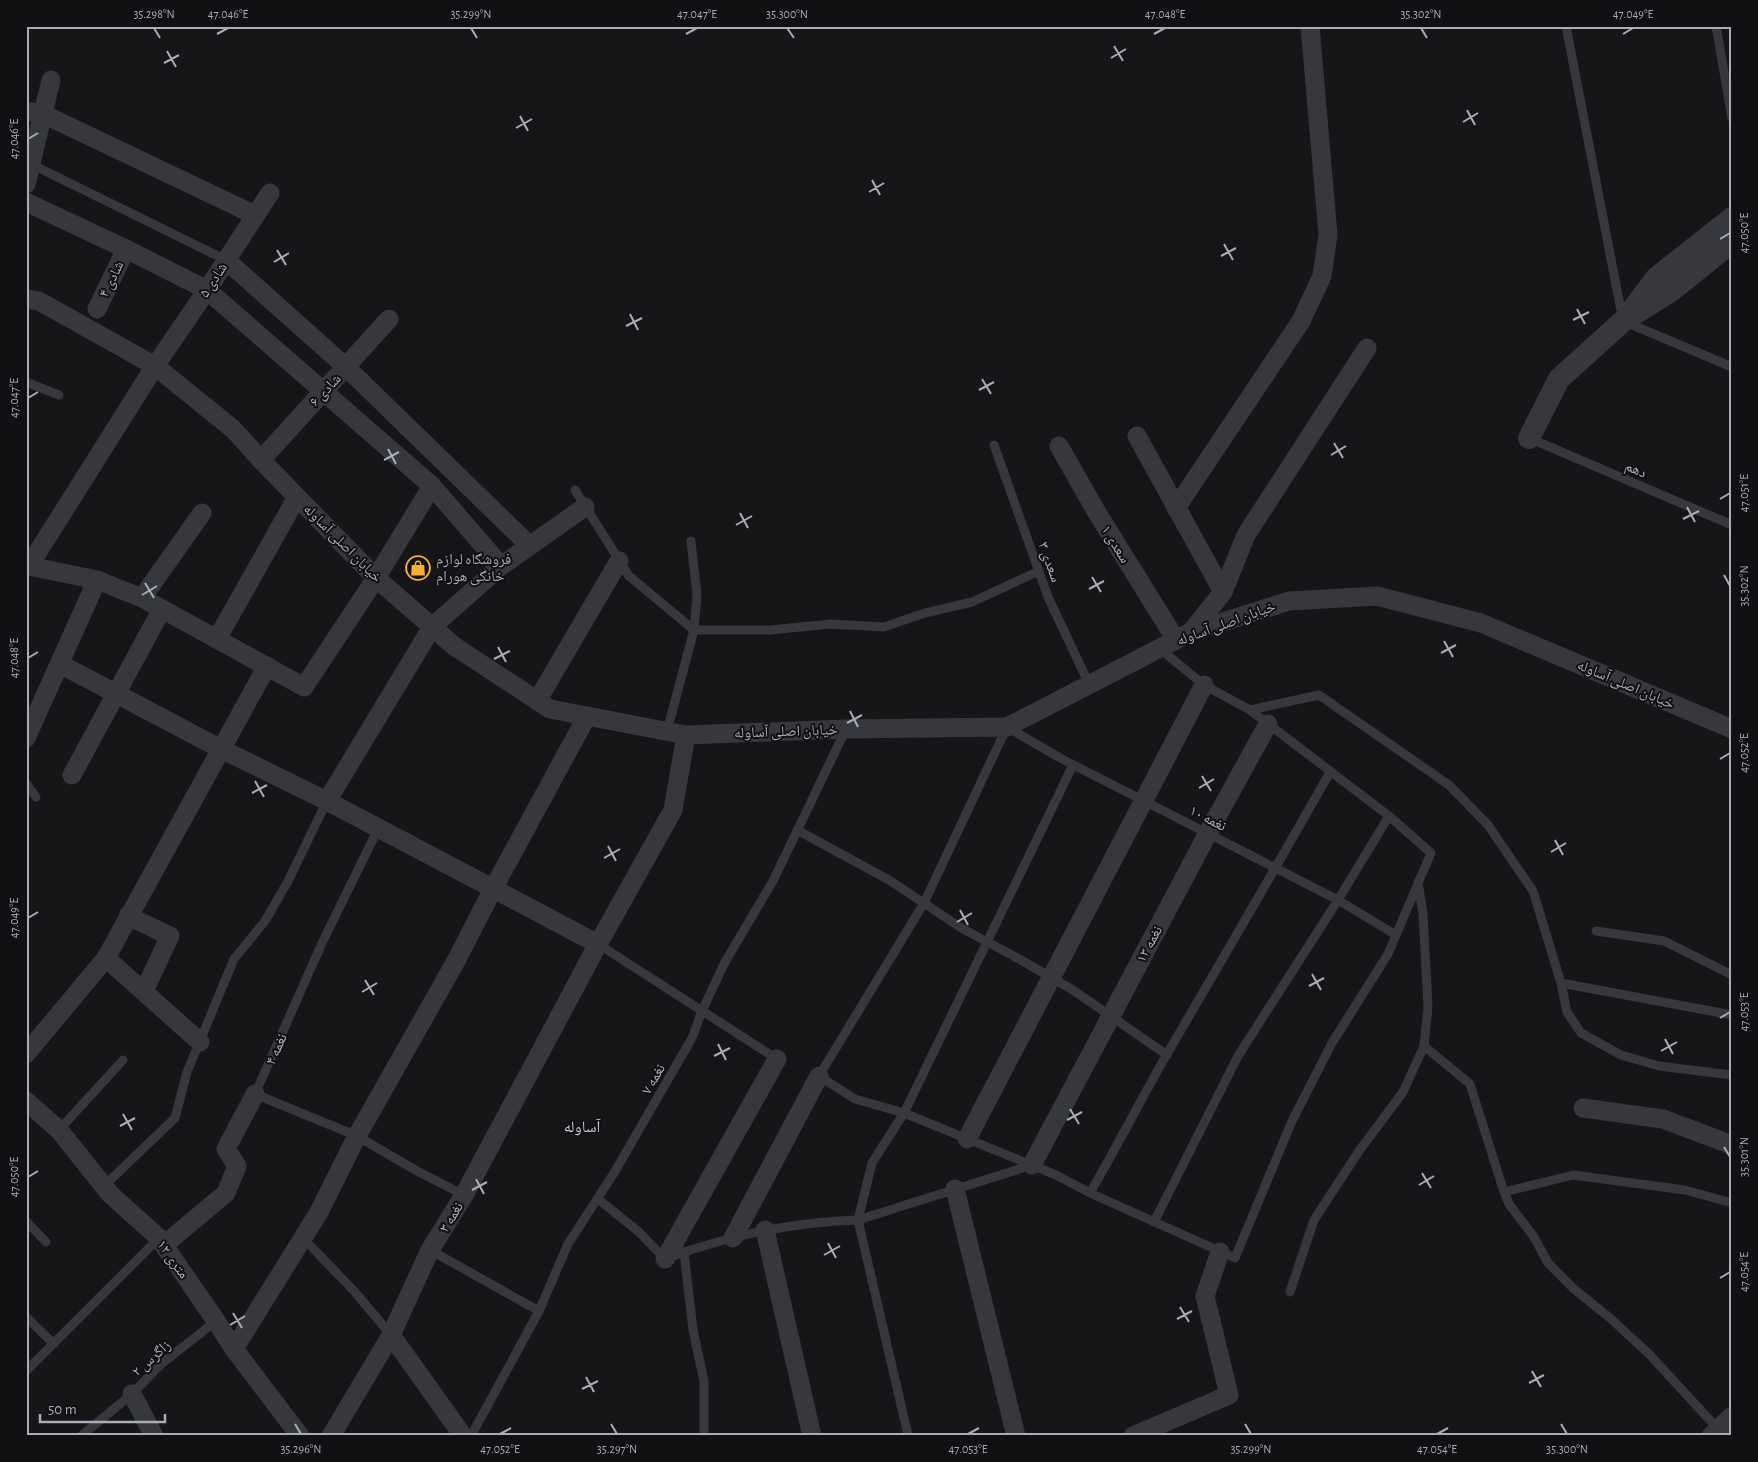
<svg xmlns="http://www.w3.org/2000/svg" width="1758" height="1462" viewBox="0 0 1758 1462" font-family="'Alegreya Sans','Noto Naskh Arabic',sans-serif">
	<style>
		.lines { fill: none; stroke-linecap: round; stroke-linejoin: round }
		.service { stroke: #37383d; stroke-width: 9 }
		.minor { stroke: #37383d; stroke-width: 19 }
		.tertiary { stroke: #37383d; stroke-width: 22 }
		.ticks { fill: none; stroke: #a8adb8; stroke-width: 2 }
		.labels { text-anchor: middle; stroke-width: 4; stroke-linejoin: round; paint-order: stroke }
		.street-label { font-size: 15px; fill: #a8adb8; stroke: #111113 }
		.poi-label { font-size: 15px; fill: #a8adb8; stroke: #111113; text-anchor: start }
		.neighbourhood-label { font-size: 16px; fill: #c9ccd4; stroke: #111113 }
		.neatline { fill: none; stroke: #a8adb8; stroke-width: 2 }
		.ticks-label { font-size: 12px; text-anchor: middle; fill: #a8adb8 }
	</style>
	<rect width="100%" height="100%" fill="#161618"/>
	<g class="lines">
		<g class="service">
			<polyline points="1566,26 1623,321 1732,367"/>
			<polyline points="1716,26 1732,118"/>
			<polyline points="31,164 226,260"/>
			<polyline points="26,382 59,395"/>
			<polyline points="1529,438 1732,525"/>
			<polyline points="994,445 1048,597 1089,684"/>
			<polyline points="575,490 629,576 694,630 697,595 691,541"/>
			<polyline points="1159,648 1204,685 1250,710 1319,695 1449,785 1488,825 1533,891 1561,983 1732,1015"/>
			<polyline points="667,731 694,630 770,630 830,624 884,627 925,613 972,602 1039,571"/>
			<path d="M 1330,772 C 1277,866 1222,960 1167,1054 C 1141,1099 1117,1147 1090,1193 L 1056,1175 L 904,1113 L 855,1099 L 819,1076 L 924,903 L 1007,727 L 1060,758 L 1338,900 L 1396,935"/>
			<polyline points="26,783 36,797"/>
			<polyline points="378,829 323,941 255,1094 357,1136 417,1171 464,1195"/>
			<polyline points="797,830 889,880 963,929 1012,955 1073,990 1167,1055"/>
			<polyline points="1596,931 1664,941 1732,975"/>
			<polyline points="598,944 777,1059"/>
			<polyline points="1561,983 1567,1012 1581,1033 1621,1055 1659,1066 1732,1075"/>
			<polyline points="1424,1046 1470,1084 1504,1192 1509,1204 1534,1237 1548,1263 1574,1289 1610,1318 1649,1354 1718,1429"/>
			<polyline points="59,1130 123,1060"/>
			<polyline points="104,1186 175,1118 187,1072 234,959 265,921 287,883 327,801"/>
			<polyline points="1504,1192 1573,1175 1685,1190 1732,1203"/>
			<polyline points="1090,1193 1235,1258 1292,1121 1332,1043 1388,954 1431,853 1389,816 1250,710"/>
			<path d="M 598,1199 L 639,1232 L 665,1259 C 727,1236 792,1222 858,1220 L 872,1163 L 904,1113 L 1073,765"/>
			<polyline points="26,1221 46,1242"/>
			<polyline points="1154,1222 1238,1056 1338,900 1389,816"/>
			<polyline points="303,1238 354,1291 391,1335"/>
			<polyline points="430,1250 539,1311"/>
			<polyline points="684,1252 693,1330 704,1381 704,1436"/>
			<polyline points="1290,1292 1314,1220 1359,1151 1403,1092 1424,1046 1428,1007 1423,914 1418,882"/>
			<polyline points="26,1317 54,1344"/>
			<polyline points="26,1371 159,1238"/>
			<polyline points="81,1436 132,1394 160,1365 216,1321"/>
			<polyline points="471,1436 539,1311 568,1244 614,1173 692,1038 702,1011 725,962 773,881 846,729"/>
			<polyline points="906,1436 908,1435 858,1220 1032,1165"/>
		</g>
		<g class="minor">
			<polyline points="26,111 43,114 255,215"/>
			<polyline points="26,184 51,80"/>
			<polyline points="26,202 126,249 207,290 432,486 501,566"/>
			<polyline points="226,260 346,367 529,545"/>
			<polyline points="26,299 39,301 155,366 233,429 261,460 376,578 454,646 550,709 686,735 673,810 598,944 464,1195 430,1250 391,1335 331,1436"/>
			<polyline points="97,309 126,249"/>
			<polyline points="1137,436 1223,592"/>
			<polyline points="1059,446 1096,511 1176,640"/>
			<polyline points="261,460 389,319"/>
			<polyline points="1176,508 1301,321 1322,276 1328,235 1310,26"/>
			<polyline points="29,566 155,366 207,290 270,193"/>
			<polyline points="26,567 29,566 97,580 142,598 304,687 376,578 432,486"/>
			<polyline points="142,598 202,513"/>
			<polyline points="1191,632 1223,592 1246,535 1367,348"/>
			<polyline points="217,639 297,497"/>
			<polyline points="60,664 221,749 327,801 598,944"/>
			<polyline points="537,701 619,561"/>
			<polyline points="686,735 846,729 1007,727 1191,632 1289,601 1377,596 1481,623 1732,729"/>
			<polyline points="26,738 97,580"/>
			<polyline points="72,775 162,609"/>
			<polyline points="327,801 432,627 501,566 585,507"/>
			<polyline points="128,916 170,936 144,991"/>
			<polyline points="106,958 200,1042"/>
			<polyline points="26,1054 106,958 267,666"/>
			<polyline points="26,1101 59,1130 110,1194 159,1238 216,1321 234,1349 300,1436"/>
			<polyline points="1583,1108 1663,1119 1732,1145"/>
			<polyline points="967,1139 1204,685"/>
			<polyline points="1032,1165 1208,833 1268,724"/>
			<polyline points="955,1189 1016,1436"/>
			<polyline points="765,1230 812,1436"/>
			<polyline points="733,1238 819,1076"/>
			<polyline points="164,1245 226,1193 237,1166 226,1149 255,1094"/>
			<polyline points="665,1259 777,1059"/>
			<polyline points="391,1335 463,1436"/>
			<polyline points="234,1349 319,1212 357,1136 456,961 493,889 587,716"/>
			<polyline points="132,1394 154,1436"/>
			<polyline points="1133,1436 1229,1395 1205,1296 1220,1252"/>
			<polyline points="1711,1436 1732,1416"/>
		</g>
		<g class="tertiary">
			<polyline points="1632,310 1656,278 1732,218"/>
			<polyline points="1529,438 1559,379 1623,321 1670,292 1732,242"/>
		</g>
	</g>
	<path class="ticks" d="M 154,28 L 160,38M 471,28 L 477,38M 787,28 L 794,38M 1421,28 L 1427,38M 217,34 L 228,28M 686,34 L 697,28M 1154,34 L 1165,28M 1623,34 L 1633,28M 1114,46 L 1123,61M 167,51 L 176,67M 1111,58 L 1126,49M 164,63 L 179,55M 1467,110 L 1475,125M 520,116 L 528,131M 1463,122 L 1478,113M 516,128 L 532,119M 28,139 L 38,133M 872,180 L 880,195M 869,192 L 884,183M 1720,239 L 1730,233M 1224,244 L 1233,260M 277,250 L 286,265M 1221,256 L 1236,248M 274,262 L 289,253M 1577,309 L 1585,324M 630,314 L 638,330M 1573,320 L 1589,312M 626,326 L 642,318M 982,379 L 991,394M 979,390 L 994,382M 28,398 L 38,392M 1334,443 L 1343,458M 388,449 L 396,464M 1331,455 L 1346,446M 384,460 L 399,452M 1720,499 L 1730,493M 1687,507 L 1695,522M 740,513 L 748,528M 1683,519 L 1699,511M 736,525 L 752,516M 1724,575 L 1730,586M 1092,577 L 1101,592M 145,583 L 154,598M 1089,589 L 1104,581M 142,595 L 157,586M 1444,641 L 1453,657M 498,647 L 506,662M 1441,653 L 1456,645M 28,658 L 38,652M 494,659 L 510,651M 850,711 L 858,727M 847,723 L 862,715M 1720,759 L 1730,753M 1202,776 L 1211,791M 255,781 L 264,797M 1199,788 L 1214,779M 252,793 L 267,785M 1555,840 L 1563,855M 608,846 L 616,861M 1551,852 L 1566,843M 604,858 L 620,849M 960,910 L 968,925M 28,918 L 38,912M 957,922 L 972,913M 1312,974 L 1321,990M 365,980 L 374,995M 1309,986 L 1324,978M 362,992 L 377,983M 1720,1018 L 1730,1012M 1665,1039 L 1673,1054M 718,1044 L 726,1060M 1661,1051 L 1677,1042M 714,1056 L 730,1048M 1070,1109 L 1079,1124M 123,1114 L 132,1130M 1067,1120 L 1082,1112M 120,1126 L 135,1118M 1724,1147 L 1730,1157M 1422,1173 L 1431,1188M 28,1177 L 38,1171M 476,1179 L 484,1194M 1419,1185 L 1434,1176M 472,1190 L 487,1182M 828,1243 L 836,1258M 824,1255 L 840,1246M 1720,1278 L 1730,1272M 1180,1307 L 1189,1322M 233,1313 L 242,1328M 1177,1319 L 1192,1311M 230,1325 L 245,1316M 1532,1371 L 1541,1387M 586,1377 L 594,1392M 1529,1383 L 1544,1375M 582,1389 L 598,1381M 295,1424 L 301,1434M 611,1424 L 617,1434M 1245,1424 L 1251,1434M 1561,1424 L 1567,1434M 500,1434 L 511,1428M 968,1434 L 979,1428M 1437,1434 L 1448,1428"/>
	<defs>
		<g id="shop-ring" transform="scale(1.25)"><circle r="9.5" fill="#111113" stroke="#f2b134" stroke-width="1.5"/><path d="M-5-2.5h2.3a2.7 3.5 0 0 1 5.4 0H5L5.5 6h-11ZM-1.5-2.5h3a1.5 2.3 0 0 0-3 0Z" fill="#f2b134"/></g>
	</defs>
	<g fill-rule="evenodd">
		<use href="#shop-ring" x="418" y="568"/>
	</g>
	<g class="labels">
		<g class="street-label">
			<text transform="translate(111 279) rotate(-64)" y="5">شادی ۴</text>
			<text transform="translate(213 280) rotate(-57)" y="5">شادی ۵</text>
			<text transform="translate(325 390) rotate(-47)" y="5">شادی ۶</text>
			<text transform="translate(1636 469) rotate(23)" y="5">دهم</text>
			<text transform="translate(343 543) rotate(45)" y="5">خیابان اصلی آساوله</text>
			<text transform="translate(1116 544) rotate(58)" y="5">سعدی ۱</text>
			<text transform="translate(1050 562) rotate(70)" y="5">سعدی ۳</text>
			<text transform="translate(1226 623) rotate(-20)" y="5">خیابان اصلی آساوله</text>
			<text transform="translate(1626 684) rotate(23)" y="5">خیابان اصلی آساوله</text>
			<text transform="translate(786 731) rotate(-2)" y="5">خیابان اصلی آساوله</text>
			<text transform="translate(1208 818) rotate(27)" y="5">نغمه ۱۰</text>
			<text transform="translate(1149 944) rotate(-62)" y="5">نغمه ۱۳</text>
			<text transform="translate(276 1049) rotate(-66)" y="5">نغمه ۴</text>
			<text transform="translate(653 1079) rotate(-60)" y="5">نغمه ۷</text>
			<text transform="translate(451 1217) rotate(-59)" y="5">نغمه ۳</text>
			<text transform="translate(173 1259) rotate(54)" y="5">۱۲ متری</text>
			<text transform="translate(151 1358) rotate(-42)" y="5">زاگرس ۲</text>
		</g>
		<g class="poi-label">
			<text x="436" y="564">فروشگاه لوازم<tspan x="436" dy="17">خانگی هورام</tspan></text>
		</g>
		<g class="neighbourhood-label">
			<text x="582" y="1132">آساوله</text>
		</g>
	</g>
	<rect width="1758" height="1462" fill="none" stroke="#111113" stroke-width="55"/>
	<path d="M40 1414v8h125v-8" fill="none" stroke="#a8adb8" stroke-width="2.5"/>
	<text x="48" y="1414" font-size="15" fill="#a8adb8" stroke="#111113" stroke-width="4" paint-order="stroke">50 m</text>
	<rect x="28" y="28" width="1702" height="1406" class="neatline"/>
	<g class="ticks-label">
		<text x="154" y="18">35.298°N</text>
		<text x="228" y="18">47.046°E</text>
		<text x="471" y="18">35.299°N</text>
		<text x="697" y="18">47.047°E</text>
		<text x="787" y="18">35.300°N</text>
		<text x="1165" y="18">47.048°E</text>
		<text x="1421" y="18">35.302°N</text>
		<text x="1633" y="18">47.049°E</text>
		<text transform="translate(14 139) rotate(-90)" y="4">47.046°E</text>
		<text transform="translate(1744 233) rotate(-90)" y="4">47.050°E</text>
		<text transform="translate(14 398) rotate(-90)" y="4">47.047°E</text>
		<text transform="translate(1744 493) rotate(-90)" y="4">47.051°E</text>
		<text transform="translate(1744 586) rotate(-90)" y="4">35.302°N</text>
		<text transform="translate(14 658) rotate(-90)" y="4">47.048°E</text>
		<text transform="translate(1744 753) rotate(-90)" y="4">47.052°E</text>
		<text transform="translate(14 918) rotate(-90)" y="4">47.049°E</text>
		<text transform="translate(1744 1012) rotate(-90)" y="4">47.053°E</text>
		<text transform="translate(1744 1157) rotate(-90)" y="4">35.301°N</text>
		<text transform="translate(14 1177) rotate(-90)" y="4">47.050°E</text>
		<text transform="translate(1744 1272) rotate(-90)" y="4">47.054°E</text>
		<text x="301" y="1453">35.296°N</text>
		<text x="500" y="1453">47.052°E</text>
		<text x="617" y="1453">35.297°N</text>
		<text x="968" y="1453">47.053°E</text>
		<text x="1251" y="1453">35.299°N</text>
		<text x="1437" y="1453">47.054°E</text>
		<text x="1567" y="1453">35.300°N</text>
	</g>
</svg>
